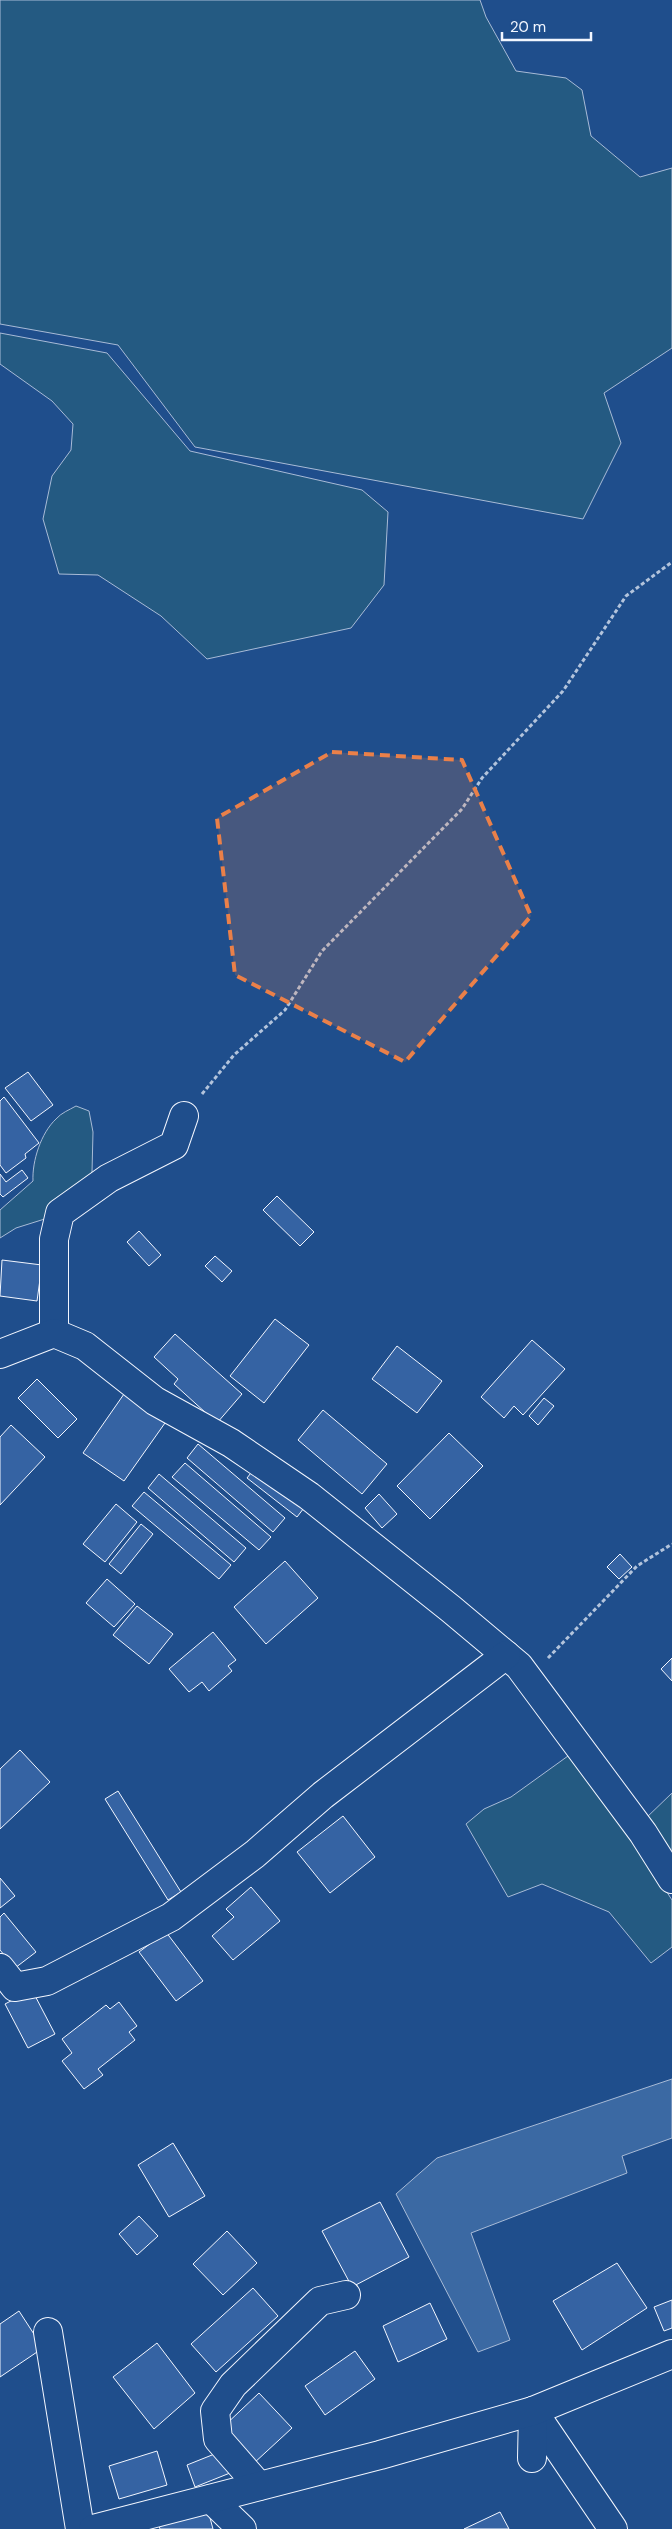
<svg xmlns="http://www.w3.org/2000/svg" width="672" height="2529" viewBox="0 0 672 2529" font-family="'DM Sans',sans-serif">
	<style>
		.green { fill: #245a82; stroke: #a8bbd7 }
		.water { fill: #3b69a3; stroke: #a8bbd7 }
		.building { fill: #3563a3; stroke: #f2f6ff }
		.lines { fill: none; stroke-linecap: round; stroke-linejoin: round }
		.minor-casing { stroke: #f2f6ff; stroke-width: 30 }
		.path { stroke: #b3c4dc; stroke-width: 3; stroke-dasharray: 4 2.5; stroke-linecap: butt }
		.minor { stroke: #1f4e8c; stroke-width: 28 }
		.marked { fill: #ea8049; fill-opacity: 0.2; stroke: #ea8049; stroke-width: 4; stroke-dasharray: 10 6; stroke-linejoin: round }
	</style>
	<rect width="100%" height="100%" fill="#1f4e8c"/>
	<g class="green">
		<polygon points="0,0 480,0 486,17 516,71 566,78 582,90 591,136 640,177 672,168 672,348 604,393 621,443 583,519 195,447 118,345 0,324"/>
		<polygon points="0,333 107,353 190,451 362,490 388,512 384,585 351,628 207,659 161,616 98,575 59,574 43,519 52,476 71,450 73,424 52,401 0,364"/>
		<path d="M 76,1106 L 89,1111 L 93,1132 L 92,1172 L 51,1217 L 16,1228 L 0,1238 L 0,1210 L 33,1181 C 32,1161 41,1133 56,1119 C 61,1113 69,1110 76,1106 Z"/>
		<polygon points="568,1756 621,1821 672,1900 672,1947 651,1963 609,1912 542,1884 508,1897 466,1824 484,1809 511,1797"/>
		<polygon points="672,1793 672,1862 645,1819"/>
	</g>
	<polygon class="water" points="672,2079 672,2138 622,2156 627,2173 471,2233 510,2340 478,2352 396,2194 437,2158"/>
	<g class="building">
		<polygon points="28,1072 53,1105 31,1121 5,1088"/>
		<polygon points="4,1097 39,1143 25,1154 26,1158 6,1173 0,1165 0,1101"/>
		<polygon points="22,1170 28,1178 3,1197 0,1194 0,1174 6,1182"/>
		<polygon points="277,1196 314,1232 300,1246 263,1210"/>
		<polygon points="139,1231 161,1255 149,1266 127,1242"/>
		<polygon points="215,1256 232,1271 222,1282 205,1266"/>
		<polygon points="2,1260 42,1265 37,1301 0,1296"/>
		<polygon points="275,1319 309,1345 264,1403 230,1376"/>
		<polygon points="175,1334 242,1394 217,1423 174,1384 178,1379 154,1357"/>
		<polygon points="532,1340 565,1369 523,1415 514,1406 504,1418 481,1397"/>
		<polygon points="397,1346 442,1381 417,1413 372,1379"/>
		<polygon points="37,1379 77,1419 58,1438 18,1398"/>
		<polygon points="124,1394 165,1423 124,1481 83,1453"/>
		<polygon points="544,1398 554,1406 538,1425 529,1416"/>
		<polygon points="323,1410 387,1464 362,1494 298,1440"/>
		<polygon points="11,1425 45,1457 0,1505 0,1437"/>
		<polygon points="449,1433 483,1466 430,1519 397,1486"/>
		<polygon points="198,1444 285,1518 273,1532 187,1458"/>
		<polygon points="185,1463 271,1537 259,1550 172,1477"/>
		<polygon points="257,1465 307,1504 297,1517 247,1478"/>
		<polygon points="159,1474 246,1548 234,1562 148,1488"/>
		<polygon points="144,1492 231,1565 219,1579 132,1506"/>
		<polygon points="379,1494 397,1514 382,1528 365,1508"/>
		<polygon points="116,1504 137,1522 105,1562 83,1544"/>
		<polygon points="141,1524 153,1534 121,1574 109,1564"/>
		<polygon points="620,1554 632,1567 619,1579 607,1567"/>
		<polygon points="285,1561 318,1598 266,1644 234,1607"/>
		<polygon points="107,1579 135,1604 114,1627 86,1603"/>
		<polygon points="137,1606 173,1634 149,1664 113,1635"/>
		<polygon points="213,1632 236,1660 228,1666 232,1671 209,1691 202,1682 189,1692 169,1669"/>
		<polygon points="672,1658 672,1681 661,1669"/>
		<polygon points="20,1750 50,1782 0,1829 0,1769"/>
		<polygon points="118,1791 181,1892 168,1900 105,1799"/>
		<polygon points="343,1816 375,1857 330,1893 297,1852"/>
		<polygon points="0,1878 15,1896 0,1908"/>
		<polygon points="251,1887 280,1921 233,1960 212,1936 234,1917 226,1909"/>
		<polygon points="4,1913 36,1952 15,1968 0,1950 0,1917"/>
		<polygon points="166,1932 203,1981 176,2001 139,1952"/>
		<polygon points="32,1990 55,2034 28,2048 5,2004"/>
		<polygon points="119,2002 137,2026 129,2032 135,2040 98,2069 103,2075 84,2089 62,2061 72,2053 62,2039 106,2005 110,2009"/>
		<polygon points="173,2143 205,2196 169,2217 138,2165"/>
		<polygon points="380,2202 409,2257 352,2287 322,2231"/>
		<polygon points="139,2216 158,2236 137,2255 119,2234"/>
		<polygon points="227,2231 257,2263 223,2295 193,2264"/>
		<polygon points="617,2263 647,2308 582,2350 553,2301"/>
		<polygon points="253,2288 278,2316 216,2372 191,2344"/>
		<polygon points="672,2300 672,2328 664,2331 654,2307"/>
		<polygon points="430,2303 447,2339 398,2362 383,2326"/>
		<polygon points="19,2311 43,2348 0,2377 0,2324"/>
		<polygon points="157,2343 195,2393 154,2429 113,2377"/>
		<polygon points="355,2351 375,2379 325,2415 305,2386"/>
		<polygon points="259,2393 292,2428 253,2464 221,2429"/>
		<polygon points="157,2451 167,2485 119,2499 109,2466"/>
		<polygon points="222,2451 230,2473 195,2487 187,2465"/>
		<polygon points="206,2503 213,2529 160,2529 156,2518"/>
		<polygon points="500,2512 509,2529 464,2529"/>
	</g>
	<g class="lines">
		<g class="minor-casing">
			<g id="minor">
				<polyline points="54,1333 54,1239 60,1213 109,1178 174,1145 184,1116"/>
				<polyline points="0,1354 54,1333 85,1346 155,1401 231,1443 309,1496 451,1609 519,1666 643,1833 672,1879"/>
				<polyline points="0,1968 15,1987 47,1981 171,1917 255,1854 323,1795 506,1655"/>
				<polyline points="48,2332 80,2529"/>
				<polyline points="533,2411 613,2529"/>
				<polyline points="532,2458 533,2411"/>
				<polyline points="259,2486 218,2439 215,2411 233,2385 320,2301 346,2295"/>
				<polyline points="211,2499 242,2529"/>
				<polyline points="93,2529 380,2455 533,2411 672,2354"/>
			</g>
		</g>
		<g class="path">
			<polyline points="202,1094 234,1055 285,1010 322,951 462,809 482,778 563,691 626,596 672,562"/>
			<polyline points="548,1658 637,1566 672,1544"/>
		</g>
		<use href="#minor" class="minor"/>
	</g>
	<path class="marked" d="M 332,752 L 462,760 L 531,916 L 405,1062 L 235,975 L 217,818 Z"/>
	<path d="M502 32v8h89v-8" fill="none" stroke="#f2f6ff" stroke-width="2.5"/>
	<text x="510" y="32" font-size="15" fill="#f2f6ff" stroke="#1f4e8c" stroke-width="4" paint-order="stroke">20 m</text>
</svg>
